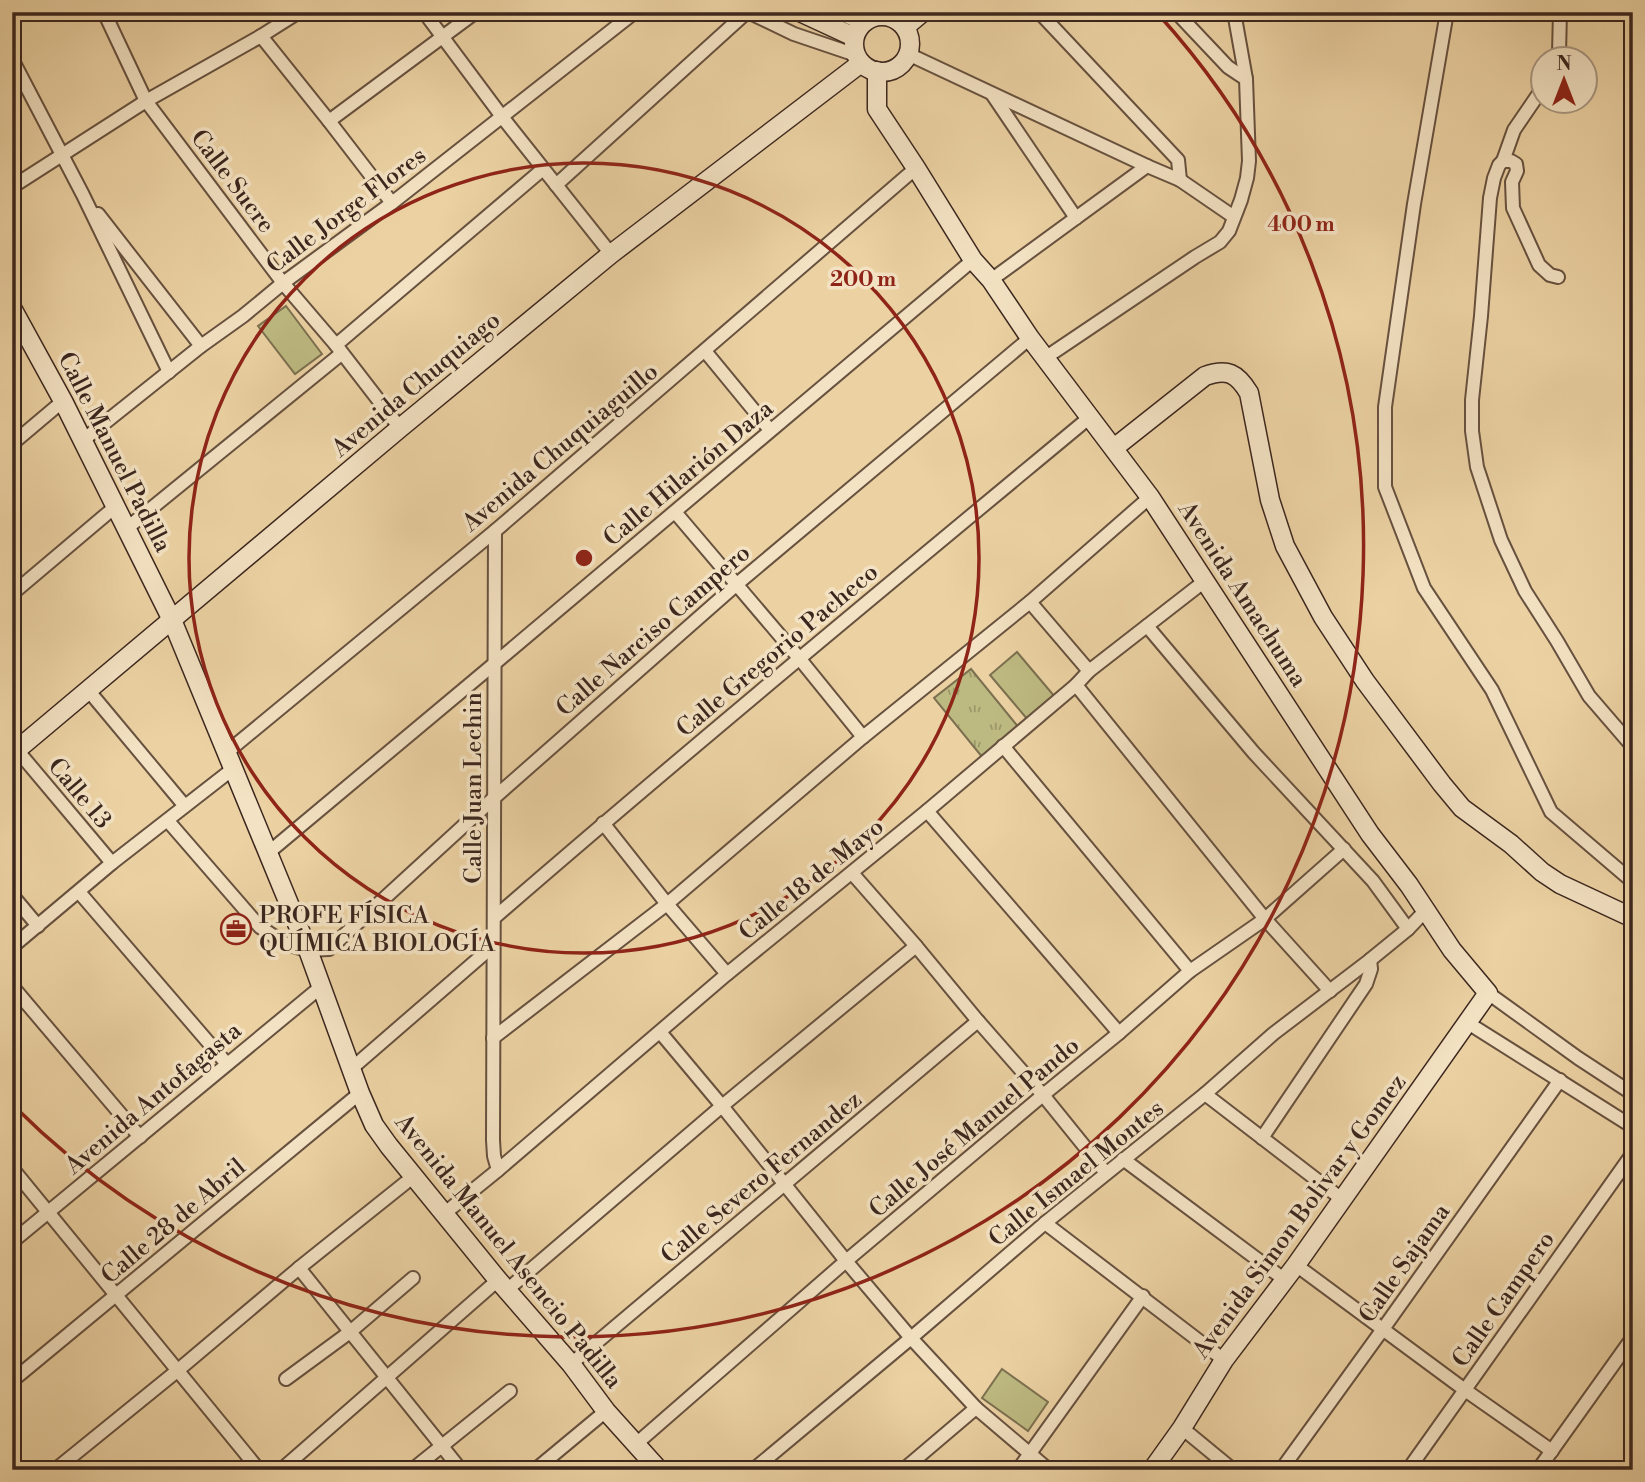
<svg xmlns="http://www.w3.org/2000/svg" width="1645" height="1482" viewBox="0 0 1645 1482" font-family="'Libre Bodoni',serif">
	<style>
		.grass { fill: url(#grass-tufts); stroke: #7c7050; stroke-width: 2 }
		.pitch { fill: #bdba81; stroke: #7c7050; stroke-width: 2 }
		.lines { fill: none; stroke-linecap: round; stroke-linejoin: round }
		.street-casing { stroke: #67513f; stroke-width: 16 }
		.secondary-casing { stroke: #3b261e; stroke-width: 21 }
		.street { stroke: #f3e2c3; stroke-width: 12 }
		.secondary { stroke: #f3e2c3; stroke-width: 18 }
		.ring { fill: none; stroke: #8f2418; stroke-width: 3.5 }
		.labels { text-anchor: middle; stroke-width: 7; stroke-linejoin: round; paint-order: stroke }
		.street-label { font-size: 24px; fill: #3b261e; stroke: #f3e2c3 }
		.poi-label { font-size: 24px; fill: #3b261e; stroke: #f3e2c3; text-anchor: start }
		.centre { fill: #8f2418; stroke: #f3e2c3; stroke-width: 3.5 }
		.ring-label { font-size: 21px; text-anchor: middle; font-weight: bold; fill: #8f2418; stroke: #f3e2c3; stroke-width: 7; stroke-linejoin: round; paint-order: stroke }
	</style>
	<defs>
		<pattern id="grass-tufts" width="24" height="20" patternUnits="userSpaceOnUse" patternTransform="scale(1.75)"><rect width="24" height="20" fill="#bdba81"/><path d="M3 7l-1-3M5 7V3M7 7l1-3M15 17l-1-3M17 17v-4M19 17l1-3" fill="none" stroke="#9b9769"/></pattern>
	</defs>
	<rect width="100%" height="100%" fill="#ecd2a3"/>
	<filter id="stains"><feTurbulence type="fractalNoise" baseFrequency=".00286" numOctaves="4"/><feColorMatrix values="0 0 0 0 .2 0 0 0 0 .09 0 0 0 0 .02 0 0 0 .5 -.17"/></filter>
	<radialGradient id="worn" r=".72"><stop offset=".6" stop-color="#630" stop-opacity="0"/><stop offset="1" stop-color="#630" stop-opacity=".3"/></radialGradient>
	<polygon class="grass" points="971,669 1020,729 983,758 934,698"/>
	<g class="pitch">
		<polygon points="286,306 322,354 295,374 258,326"/>
		<polygon points="1017,652 1055,697 1028,720 990,675"/>
		<polygon points="1002,1369 1048,1402 1028,1431 982,1398"/>
	</g>
	<g class="lines">
		<g class="street-casing">
			<g id="street">
				<polyline points="104,12 146,101 283,283 336,345 400,428"/>
				<polyline points="424,12 503,118 611,254"/>
				<polyline points="748,12 794,34 856,55"/>
				<polyline points="876,12 881,16"/>
				<polyline points="1039,12 1178,160 1180,180"/>
				<polyline points="1234,12 1246,79"/>
				<polyline points="1447,12 1414,204 1385,407 1385,487 1424,588 1492,690 1551,812 1633,882"/>
				<polyline points="261,36 329,121 392,203"/>
				<polyline points="908,54 1147,166 1180,180 1234,217"/>
				<polyline points="12,59 83,195 169,372"/>
				<polyline points="1556,60 1559,53 1560,12"/>
				<polyline points="992,94 1076,218"/>
				<polyline points="329,121 476,12"/>
				<polyline points="1503,161 1514,130 1544,86"/>
				<polyline points="556,185 747,12"/>
				<polyline points="12,187 146,101 261,36 299,12"/>
				<polyline points="98,214 201,346"/>
				<polyline points="1558,277 1550,275 1539,265 1513,208 1512,182 1517,171 1516,164 1511,161 1503,161 1499,165 1494,178 1490,198 1481,316 1472,400 1472,431 1477,467 1501,540 1525,591 1557,641 1589,696 1633,747"/>
				<polyline points="991,280 1147,166"/>
				<polyline points="336,345 543,169"/>
				<polyline points="705,351 770,430"/>
				<polyline points="1045,358 1195,257 1220,242 1229,231 1241,200 1247,178 1249,161 1246,79 1228,67 1176,12"/>
				<polyline points="82,441 201,346 243,316 283,283 392,203 635,12"/>
				<polyline points="12,444 63,401"/>
				<polyline points="675,512 799,658 863,737"/>
				<polyline points="126,529 341,354"/>
				<polyline points="495,531 493,1140 494,1156 498,1170"/>
				<polyline points="12,594 115,507"/>
				<polyline points="1030,602 1089,671"/>
				<polyline points="1147,626 1254,753 1373,881 1408,929"/>
				<polyline points="1076,685 1265,919 1330,991"/>
				<polyline points="88,690 184,805"/>
				<polyline points="1003,746 1190,971"/>
				<polyline points="17,750 112,863"/>
				<polyline points="226,753 495,531 916,168"/>
				<polyline points="927,811 1119,1033"/>
				<polyline points="168,821 260,927 284,943 296,947 308,950 329,949 495,797 737,584 1030,338"/>
				<polyline points="603,823 667,904 727,974"/>
				<polyline points="268,853 494,664 973,260"/>
				<polyline points="852,873 916,946 978,1021 1043,1095 1106,1173"/>
				<polyline points="79,892 227,1064"/>
				<polyline points="12,895 38,926"/>
				<path d="M 494,918 C 690,748 890,583 1090,417"/>
				<polyline points="12,947 112,863 234,768"/>
				<polyline points="12,986 140,1137"/>
				<polyline points="1488,993 1578,1058 1633,1094"/>
				<polyline points="1468,1023 1633,1127"/>
				<polyline points="660,1032 722,1106 846,1261 911,1338 976,1408 1049,1470"/>
				<polyline points="493,1038 667,904 863,737 1030,602 1150,497"/>
				<polyline points="351,1069 493,946"/>
				<polyline points="1205,1094 1343,1200"/>
				<polyline points="1262,1138 1366,984 1371,969 1370,960"/>
				<polyline points="1123,1159 1285,1280"/>
				<polyline points="12,1168 259,1470"/>
				<polyline points="445,1213 498,1170 727,974 927,811 1076,685 1089,671 1206,580"/>
				<polyline points="1045,1223 1224,1360"/>
				<polyline points="12,1242 322,986"/>
				<polyline points="1296,1265 1465,1390 1552,1451"/>
				<polyline points="299,1268 461,1470"/>
				<polyline points="507,1290 722,1106 916,946"/>
				<polyline points="571,1364 978,1021"/>
				<polyline points="286,1379 350,1332 413,1278"/>
				<polyline points="12,1381 360,1093"/>
				<polyline points="1182,1428 1233,1470"/>
				<polyline points="636,1444 846,1261 1043,1095 1119,1033 1190,971 1265,919 1344,849"/>
				<polyline points="55,1470 177,1371 299,1268 414,1176"/>
				<polyline points="281,1470 498,1280"/>
				<polyline points="412,1470 510,1391"/>
				<polyline points="535,1470 606,1411"/>
				<polyline points="753,1470 911,1338 1045,1223 1205,1094 1273,1034 1370,960 1408,929 1426,910"/>
				<polyline points="903,1470 976,1408"/>
				<polyline points="1018,1470 1143,1296"/>
				<polyline points="1281,1470 1383,1329 1560,1080"/>
				<polyline points="1408,1470 1633,1153"/>
				<polyline points="1538,1470 1633,1337"/>
				<polyline points="1630,1470 1633,1466"/>
			</g>
		</g>
		<g class="secondary-casing">
			<g id="secondary">
				<polyline points="800,12 854,37"/>
				<polyline points="844,12 864,22"/>
				<circle cx="882" cy="44" r="28"/>
				<polyline points="905,27 923,12"/>
				<polyline points="877,71 877,109 916,168 973,260 991,280 1030,338 1150,497 1370,834 1409,885 1452,950 1488,993 1296,1265 1224,1360 1182,1428 1152,1470"/>
				<polyline points="12,308 63,401 172,620 308,950 360,1093 374,1125 389,1146 498,1280 571,1364 606,1411 659,1470"/>
				<path d="M 1114,448 L 1205,376 C 1227,368 1237,373 1249,393 L 1270,500 L 1285,546 L 1323,617 L 1365,681 L 1442,784 L 1462,808 L 1511,844 L 1542,872 L 1560,884 L 1633,918"/>
				<polyline points="12,754 400,428 611,254 861,63"/>
			</g>
		</g>
		<use href="#street" class="street"/>
		<use href="#secondary" class="secondary"/>
	</g>
	<g class="ring">
		<circle cx="584" cy="558" r="395"/>
		<path d="M1158 14A791 791 0 0 1 15 1107"/>
	</g>
	<defs>
		<g id="office-ring" transform="scale(1.575)"><circle r="9.5" fill="#f3e2c3" stroke="#8f2418" stroke-width="1.5"/><path d="M-6-3h4V-5.5h4V-3h4V5H-6ZM-1-4.5V-3h2v-1.5ZM-6 0V1H6V0Z" fill="#8f2418"/></g>
	</defs>
	<g fill-rule="evenodd">
		<use href="#office-ring" x="236" y="929"/>
	</g>
	<g class="labels">
		<g class="street-label">
			<text transform="translate(233 181) rotate(53)" y="8">Calle Sucre</text>
			<text transform="translate(346 210) rotate(-37)" y="8">Calle Jorge Flores</text>
			<text transform="translate(416 384) rotate(-40)" y="8">Avenida Chuquiago</text>
			<text transform="translate(560 447) rotate(-40)" y="8">Avenida Chuquiaguillo</text>
			<text transform="translate(115 452) rotate(63)" y="8">Calle Manuel Padilla</text>
			<text transform="translate(688 473) rotate(-40)" y="8">Calle Hilarión Daza</text>
			<text transform="translate(1243 594) rotate(57)" y="8">Avenida Amachuma</text>
			<text transform="translate(653 630) rotate(-41)" y="8">Calle Narciso Campero</text>
			<text transform="translate(777 650) rotate(-40)" y="8">Calle Gregorio Pacheco</text>
			<text transform="translate(473 788) rotate(-90)" y="8">Calle Juan Lechin</text>
			<text transform="translate(80 793) rotate(50)" y="8">Calle 13</text>
			<text transform="translate(811 879) rotate(-39)" y="8">Calle 18 de Mayo</text>
			<text transform="translate(153 1098) rotate(-40)" y="8">Avenida Antofagasta</text>
			<text transform="translate(974 1127) rotate(-40)" y="8">Calle José Manuel Pando</text>
			<text transform="translate(1076 1173) rotate(-39)" y="8">Calle Ismael Montes</text>
			<text transform="translate(761 1177) rotate(-40)" y="8">Calle Severo Fernandez</text>
			<text transform="translate(1299 1216) rotate(-54)" y="8">Avenida Simon Bolivar y Gomez</text>
			<text transform="translate(173 1221) rotate(-40)" y="8">Calle 28 de Abril</text>
			<text transform="translate(509 1251) rotate(51)" y="8">Avenida Manuel Asencio Padilla</text>
			<text transform="translate(1404 1263) rotate(-55)" y="8">Calle Sajama</text>
			<text transform="translate(1503 1299) rotate(-55)" y="8">Calle Campero</text>
		</g>
		<g class="poi-label">
			<text x="259" y="923">PROFE FÍSICA<tspan x="259" dy="28">QUÍMICA BIOLOGÍA</tspan></text>
		</g>
	</g>
	<circle cx="584" cy="558" r="10" class="centre"/>
	<g class="ring-label">
		<text x="1301" y="231">400 m</text>
		<text x="863" y="286">200 m</text>
	</g>
	<rect width="1645" height="1482" fill="none" stroke="#ecd2a3" stroke-width="42"/>
	<rect x="14" y="14" width="1617" height="1454" fill="none" stroke="#3b261e" stroke-width="3.5"/>
	<rect x="21" y="21" width="1603" height="1440" fill="none" stroke="#3b261e" stroke-width="2"/>
	<g transform="translate(1564 80)"><circle r="33" fill="#f3e2c3" stroke="#a99781" stroke-width="2"/>
	<path d="M0-5L12 26L0 18L-12 26Z" fill="#8f2418"/>
	<text y="-10" font-size="19" font-weight="bold" text-anchor="middle" fill="#3b261e">N</text>
	</g>
	<rect width="100%" height="100%" filter="url(#stains)"/>
	<rect width="100%" height="100%" fill="url(#worn)"/>
</svg>
